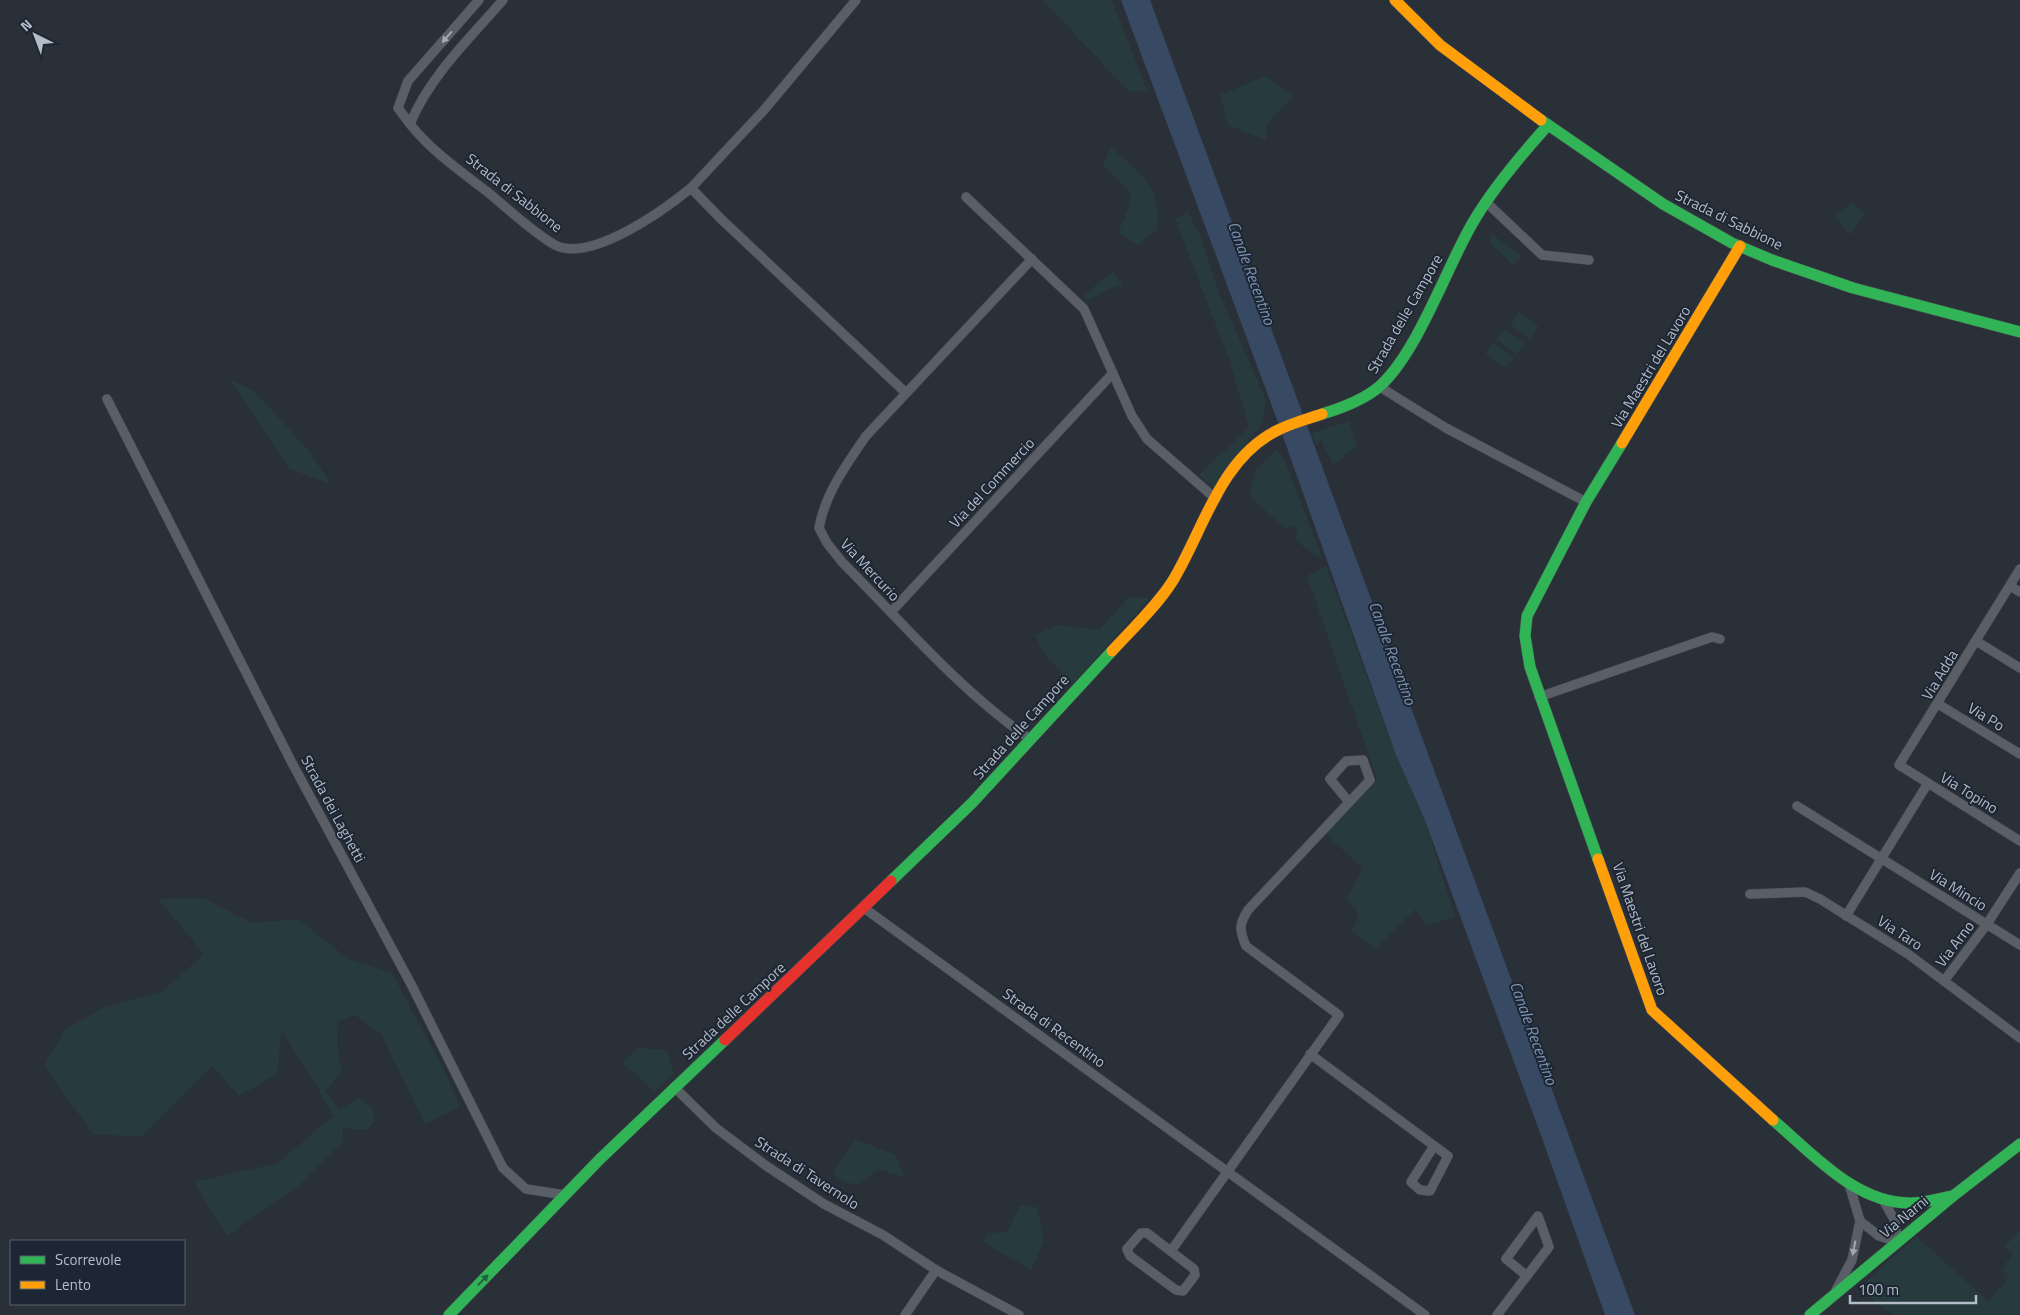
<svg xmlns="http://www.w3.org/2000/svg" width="2020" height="1315" viewBox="0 0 2020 1315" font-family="'Titillium Web',sans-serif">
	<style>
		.green { fill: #273a3e }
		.water { fill: #384963 }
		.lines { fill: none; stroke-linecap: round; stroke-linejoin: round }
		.street-casing { stroke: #484c53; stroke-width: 10 }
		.fast-casing { stroke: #484c53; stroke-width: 12 }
		.slow-casing { stroke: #484c53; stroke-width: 12 }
		.jam-casing { stroke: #484c53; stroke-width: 12 }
		.street { stroke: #5a5e66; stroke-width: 9 }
		.fast { stroke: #30b455; stroke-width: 11 }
		.slow { stroke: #ff9f0a; stroke-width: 11 }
		.jam { stroke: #e5322d; stroke-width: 11 }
		.oneway { fill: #a2a9b5 }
		.oneway2 { fill: #255f41 }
		.labels { text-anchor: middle; stroke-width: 4; stroke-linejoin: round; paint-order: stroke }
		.street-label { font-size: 15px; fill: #b4bcc9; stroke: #1d2633 }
		.water-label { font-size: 16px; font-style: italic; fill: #7c92b1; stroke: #1d2633 }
	</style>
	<rect width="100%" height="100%" fill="#2a3038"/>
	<g class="green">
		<polygon points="1043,0 1112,0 1147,91 1128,91"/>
		<polygon points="1266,76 1293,96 1267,124 1266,140 1228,125 1220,95"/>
		<path d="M 1111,147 C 1140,175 1163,185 1157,230 L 1138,245 L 1118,233 L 1129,207 L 1130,192 L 1103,165 Z"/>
		<polygon points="1853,202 1864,214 1851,235 1834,216"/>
		<path d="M 1188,212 L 1200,235 L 1220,295 L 1266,400 L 1263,422 L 1235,459 L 1217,491 L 1199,475 C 1215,458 1234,444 1249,427 L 1229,359 L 1175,219 Z"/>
		<polygon points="1490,233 1522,256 1513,265 1491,244"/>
		<polygon points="1113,271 1123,284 1108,289 1087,301 1083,296"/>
		<polygon points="1519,312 1539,327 1530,339 1510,324"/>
		<polygon points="1504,329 1525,344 1517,354 1496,339"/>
		<polygon points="1493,343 1514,358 1506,368 1485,353"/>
		<polygon points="229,379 254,391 309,451 331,484 289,469"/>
		<polygon points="1349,421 1357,446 1333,465 1321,440 1316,446 1311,433"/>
		<polygon points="1276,449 1285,461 1323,560 1296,541 1297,526 1285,529 1249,495 1256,470"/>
		<polygon points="1326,566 1396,755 1424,818 1455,917 1426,926 1416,909 1375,949 1352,931 1359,914 1347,898 1363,868 1325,834 1377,779 1307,576"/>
		<polygon points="1128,598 1150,598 1073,684 1043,652 1035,635 1057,625 1100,630"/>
		<polygon points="203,898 252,923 299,919 348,959 392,973 443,1068 460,1107 425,1124 381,1034 355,1015 338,1021 337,1047 342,1072 325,1091 339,1109 360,1098 373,1109 375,1121 366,1130 343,1128 343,1141 302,1183 227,1236 194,1182 278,1163 333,1116 311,1076 281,1030 278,1073 239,1096 212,1066 141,1137 93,1134 44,1066 65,1029 105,1007 163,991 204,954 158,899"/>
		<polygon points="639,1048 667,1050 674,1073 654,1091 622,1062"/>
		<polygon points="855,1139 896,1155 904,1177 878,1169 859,1184 846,1183 833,1174"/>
		<polygon points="1020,1205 1037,1207 1044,1241 1031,1270 983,1242 988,1233 1007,1232"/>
		<polygon points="2020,1231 2020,1315 1893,1315 1859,1289 1916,1236 1988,1301 2010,1276 2001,1270 2013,1253 2004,1247"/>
	</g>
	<polygon class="water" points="1121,0 1150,0 1635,1315 1605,1315 1542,1138 1424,818 1396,755 1275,414"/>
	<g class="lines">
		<g class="street-casing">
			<g id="street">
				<path d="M 479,0 L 408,81 L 398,108 L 410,124 C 429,77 470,38 503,0"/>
				<polyline points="856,0 764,110 691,188 720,218 906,393"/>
				<path d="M 410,124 C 431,151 462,172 490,194 C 508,209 535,234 555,245 C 591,263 664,210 691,188"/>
				<polyline points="966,197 1084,309 1132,416 1147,439 1216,499"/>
				<polyline points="1487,203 1542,255 1589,260"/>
				<polyline points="1380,387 1446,428 1586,502"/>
				<polyline points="107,399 291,761 412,986 503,1168 526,1189 565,1195"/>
				<polyline points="2010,586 2020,592"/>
				<polyline points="891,612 1113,373"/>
				<polyline points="1976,641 2020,668"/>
				<polyline points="1539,697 1712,637 1720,639"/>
				<polyline points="1938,704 2020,754"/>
				<path d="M 1030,739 C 959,690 903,623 842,562 L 827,543 L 819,528 C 825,494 846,465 866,436 L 1032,259"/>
				<polyline points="1928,783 1899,765 2020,569"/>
				<polyline points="1797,806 2020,945"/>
				<polyline points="1750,894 1805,892 1820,899 1908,954 2020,1038"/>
				<polyline points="864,908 1425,1315"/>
				<polyline points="1846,916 1928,783 2020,841"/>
				<polyline points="1944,981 1987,924 2020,873"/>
				<polyline points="1310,1054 1448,1156 1430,1191 1420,1190 1411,1182 1434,1146"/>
				<polyline points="674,1087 716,1128 765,1165 824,1204 883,1235 936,1270 1019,1315"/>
				<polyline points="1860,1221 1879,1236 1898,1242 1895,1221 1882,1198"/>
				<polygon points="1141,1233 1147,1233 1194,1269 1195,1275 1183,1291 1176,1290 1130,1256 1127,1249"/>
				<path d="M 1171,1251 L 1339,1015 L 1246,946 C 1239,930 1239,924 1248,910 L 1370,780 L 1363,760 L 1346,761 L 1330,779 L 1349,802"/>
				<polyline points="1836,1290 1852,1260 1860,1221 1849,1184"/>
				<polyline points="905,1315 936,1270"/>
				<polyline points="1497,1315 1549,1247 1538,1216 1506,1259 1527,1276"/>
			</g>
		</g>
		<g class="fast-casing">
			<g id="fast">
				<polyline points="1541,120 1663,204 1732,243 1772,260 1853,288 2020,332"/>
				<path d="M 1322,414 C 1342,408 1364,400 1380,386 C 1418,351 1445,271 1472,224 C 1492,189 1521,155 1548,125"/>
				<polyline points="1598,859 1530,667 1525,636 1527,616 1586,502 1622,443"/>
				<polyline points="891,881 972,803 1112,651"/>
				<path d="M 1773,1120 C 1812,1153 1856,1204 1911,1203 C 1925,1203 1940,1198 1953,1196"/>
				<polyline points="449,1315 600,1159 725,1040"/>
				<polyline points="1810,1315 1953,1196 2020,1144"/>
			</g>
		</g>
		<g class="slow-casing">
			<g id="slow">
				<polyline points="1395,0 1440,45 1541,120"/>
				<polyline points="1622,443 1740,246"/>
				<path d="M 1112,651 C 1132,629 1156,607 1172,582 C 1203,532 1219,460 1276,431 C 1291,423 1307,419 1322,414"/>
				<polyline points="1598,859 1652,1010 1773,1120"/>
			</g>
		</g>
		<g class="jam-casing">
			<polyline id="jam" points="725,1040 891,881"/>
		</g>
		<use href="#street" class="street"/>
		<use href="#fast" class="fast"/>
		<use href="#slow" class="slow"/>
		<use href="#jam" class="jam"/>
	</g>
	<defs><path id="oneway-solid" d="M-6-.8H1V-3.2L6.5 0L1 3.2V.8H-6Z" transform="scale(1.25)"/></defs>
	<g class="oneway">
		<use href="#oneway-solid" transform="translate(447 37) rotate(131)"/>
		<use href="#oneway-solid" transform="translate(1854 1248) rotate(101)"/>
	</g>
	<use class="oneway2" href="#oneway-solid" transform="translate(483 1280) rotate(-46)"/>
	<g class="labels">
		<g class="street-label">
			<text transform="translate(514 193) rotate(38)" y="5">Strada di Sabbione</text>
			<text transform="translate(1729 220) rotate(26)" y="5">Strada di Sabbione</text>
			<text transform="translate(1405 314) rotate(-60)" y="5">Strada delle Campore</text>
			<text transform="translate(1651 367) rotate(-59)" y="5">Via Maestri del Lavoro</text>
			<text transform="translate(992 483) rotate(-47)" y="5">Via del Commercio</text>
			<text transform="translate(870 570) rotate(47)" y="5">Via Mercurio</text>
			<text transform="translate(1940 675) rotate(-59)" y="5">Via Adda</text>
			<text transform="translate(1986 717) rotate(31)" y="5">Via Po</text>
			<text transform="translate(1021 727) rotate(-48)" y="5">Strada delle Campore</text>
			<text transform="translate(1969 793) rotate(32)" y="5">Via Topino</text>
			<text transform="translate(333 809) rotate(62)" y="5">Strada dei Laghetti</text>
			<text transform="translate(1958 890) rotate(32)" y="5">Via Mincio</text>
			<text transform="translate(1640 929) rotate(71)" y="5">Via Maestri del Lavoro</text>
			<text transform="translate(1900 933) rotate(33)" y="5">Via Taro</text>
			<text transform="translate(1955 944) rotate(-53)" y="5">Via Arno</text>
			<text transform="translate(734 1011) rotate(-43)" y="5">Strada delle Campore</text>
			<text transform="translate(1054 1028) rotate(36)" y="5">Strada di Recentino</text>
			<text transform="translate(807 1173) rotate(33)" y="5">Strada di Tavernolo</text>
			<text transform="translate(1904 1217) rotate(-39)" y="5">Via Narni</text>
		</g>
		<g class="water-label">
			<text transform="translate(1252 273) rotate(70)" y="6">Canale Recentino</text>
			<text transform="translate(1393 653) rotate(70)" y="6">Canale Recentino</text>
			<text transform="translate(1534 1033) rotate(70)" y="6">Canale Recentino</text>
		</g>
	</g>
	<rect x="10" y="1240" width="175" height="65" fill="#1d2633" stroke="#59626f"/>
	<rect x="20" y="1256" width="25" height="8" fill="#30b455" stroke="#59626f"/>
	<text x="55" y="1265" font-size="15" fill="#b4bcc9">Scorrevole</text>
	<rect x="20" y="1281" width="25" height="8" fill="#ff9f0a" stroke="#59626f"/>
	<text x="55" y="1290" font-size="15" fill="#b4bcc9">Lento</text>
	<g transform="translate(35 35) rotate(318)" stroke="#1d2633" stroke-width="4" paint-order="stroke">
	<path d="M0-4L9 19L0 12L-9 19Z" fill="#b4bcc9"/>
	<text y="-8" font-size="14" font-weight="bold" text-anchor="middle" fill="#b4bcc9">N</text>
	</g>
	<path d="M1850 1295v8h126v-8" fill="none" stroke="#b4bcc9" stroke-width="2.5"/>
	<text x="1858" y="1295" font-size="15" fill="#b4bcc9" stroke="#1d2633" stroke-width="4" paint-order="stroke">100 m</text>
</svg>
